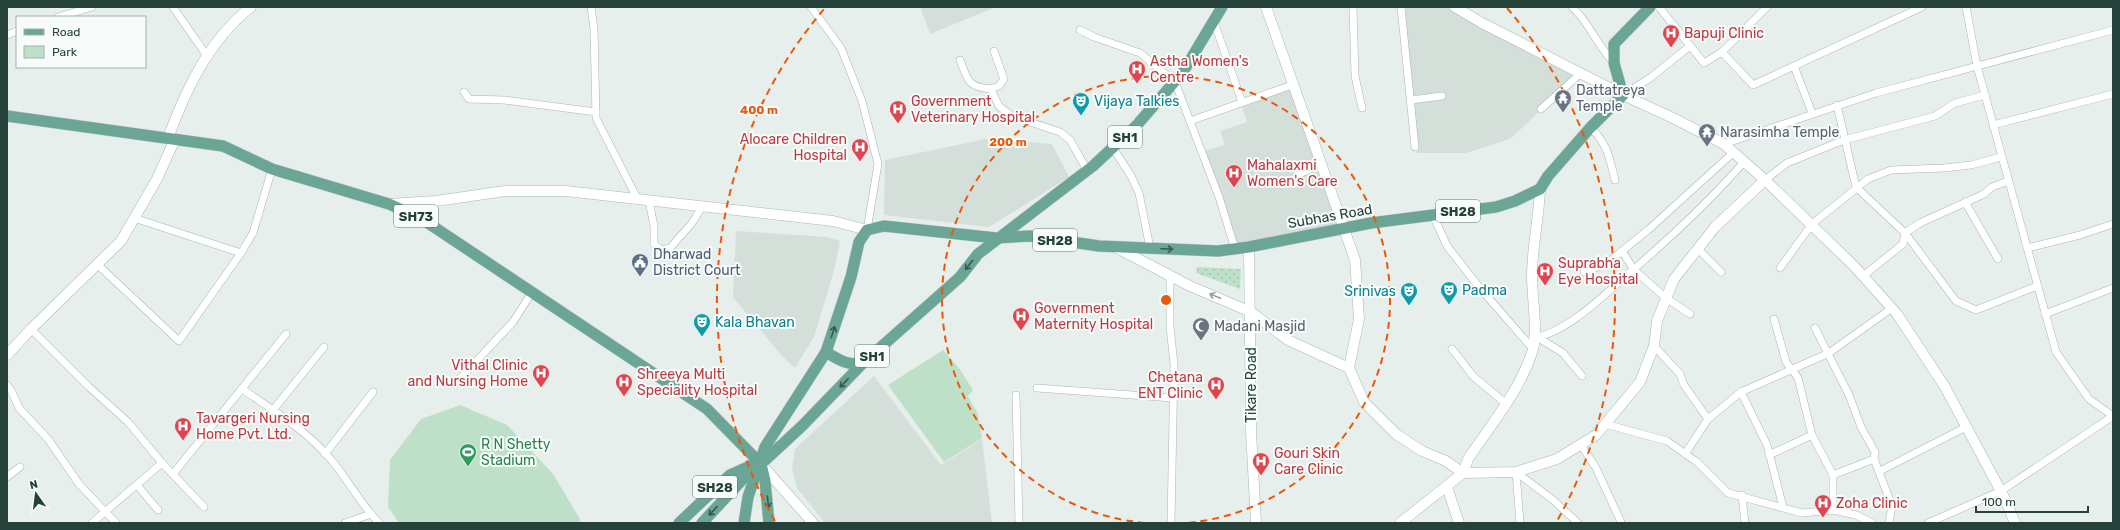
<svg xmlns="http://www.w3.org/2000/svg" width="2120" height="530" viewBox="0 0 2120 530" font-family="Rubik,sans-serif">
	<style>
		.built { fill: #d4dfda }
		.green { fill: #bfe0c8 }
		.garden { fill: url(#garden-dots) }
		.lines { fill: none; stroke-linecap: round; stroke-linejoin: round }
		.street-casing { stroke: #a8b8b2; stroke-width: 8 }
		.secondary-casing { stroke: #a4bbb3; stroke-width: 11 }
		.primary-casing { stroke: #c2cac8; stroke-width: 12 }
		.street { stroke: #fff; stroke-width: 7 }
		.secondary { stroke: #fff; stroke-width: 10 }
		.primary { stroke: #6aa596; stroke-width: 11 }
		.oneway { stroke: #365b51 }
		.oneway2 { stroke: #92a09c }
		.ring { fill: none; stroke: #e8590c; stroke-width: 2; stroke-dasharray: 7 5 }
		.labels { text-anchor: middle; stroke-width: 4; stroke-linejoin: round; paint-order: stroke }
		.shield { fill: #f7fbf9; stroke: #637a73; stroke-width: 1 }
		.shield-label { font-size: 13px; font-weight: bold; fill: #24423a }
		.health-label { font-size: 14px; fill: #be3a42; stroke: #f7fbf9; text-anchor: start }
		.worship-label { font-size: 14px; fill: #5b616d; stroke: #f7fbf9; text-anchor: start }
		.culture-label { font-size: 14px; fill: #0d838f; stroke: #f7fbf9; text-anchor: start }
		.street-label { font-size: 14px; fill: #24423a; stroke: #f7fbf9 }
		.service-label { font-size: 14px; fill: #4e5e75; stroke: #f7fbf9; text-anchor: start }
		.leisure-label { font-size: 14px; fill: #27864d; stroke: #f7fbf9; text-anchor: start }
		.centre { fill: #e8590c; stroke: #f7fbf9; stroke-width: 2 }
		.ring-label { font-size: 12px; text-anchor: middle; font-weight: bold; fill: #e8590c; stroke: #f7fbf9; stroke-width: 4; stroke-linejoin: round; paint-order: stroke }
	</style>
	<defs>
		<pattern id="garden-dots" width="8" height="8" patternUnits="userSpaceOnUse"><rect width="8" height="8" fill="#bfe0c8"/><path d="M2 2h.1M6 6h.1" fill="none" stroke="#a4c1ad" stroke-width="1.8" stroke-linecap="round"/></pattern>
	</defs>
	<rect width="100%" height="100%" fill="#e6efeb"/>
	<g class="built">
		<polygon points="920,7 996,7 930,34"/>
		<polygon points="1406,7 1455,7 1581,73 1510,139 1466,153 1417,153 1405,27"/>
		<polygon points="1289,86 1341,226 1237,244 1205,151 1225,145 1220,131 1247,122 1241,104"/>
		<polygon points="986,139 1052,144 1069,177 989,227 884,215 885,160"/>
		<polygon points="736,231 827,237 840,241 834,271 814,337 795,368 782,356 733,297"/>
		<polygon points="874,376 941,465 982,439 992,523 825,523 797,488 792,469 795,449"/>
	</g>
	<g class="green">
		<polygon points="943,350 959,368 973,390 968,396 978,414 982,438 944,462 888,385"/>
		<polygon points="460,405 507,425 553,474 580,519 579,523 399,523 388,507 390,460 421,419"/>
	</g>
	<polygon class="garden" points="1197,267 1241,269 1240,289 1196,273"/>
	<g class="lines">
		<g class="street-casing">
			<g id="street">
				<polyline points="173,7 207,56"/>
				<polyline points="591,7 594,29 596,118 638,200"/>
				<polyline points="811,7 841,48 862,101 878,164 867,230"/>
				<polyline points="1353,7 1355,76 1362,108"/>
				<polyline points="1401,7 1415,147"/>
				<path d="M 1572,7 C 1589,22 1597,45 1614,63"/>
				<polyline points="1659,7 1704,63 1722,52 1767,7"/>
				<polyline points="1966,7 1977,66 2056,352 2089,399 2113,416"/>
				<polyline points="58,17 92,7"/>
				<polyline points="1214,22 1242,102"/>
				<polyline points="1080,30 1094,37 1140,53 1175,82 1219,197 1235,249"/>
				<polyline points="7,35 17,31"/>
				<polyline points="994,51 1004,79 999,86 991,89 999,106 1012,116 1060,132 1070,140 1087,170"/>
				<polyline points="1722,52 1753,85 1922,7"/>
				<path d="M 960,60 C 968,81 968,87 991,89"/>
				<polyline points="1794,66 1812,113"/>
				<polyline points="464,92 469,99 504,100 596,112"/>
				<polyline points="1623,95 1650,78 1690,46"/>
				<polyline points="1411,100 1442,96"/>
				<polyline points="1837,105 1856,187 1905,233 1956,301 1976,310 2037,286"/>
				<polyline points="1541,109 1581,73"/>
				<polyline points="1190,121 1292,85"/>
				<polyline points="1993,125 2113,94"/>
				<path d="M 1590,128 C 1607,141 1610,160 1615,180"/>
				<polyline points="1724,144 1876,93 2113,30"/>
				<polyline points="1113,148 1131,176 1139,193 1150,248"/>
				<polyline points="1297,175 1321,164"/>
				<polyline points="1765,180 1787,163 1844,140 1935,116 1955,103 1985,95"/>
				<polyline points="649,201 654,226 654,244 661,250 670,248 692,223 702,207"/>
				<polyline points="1965,202 1998,259"/>
				<polyline points="1433,215 1447,246 1479,287 1533,349"/>
				<polyline points="134,218 241,253"/>
				<polyline points="2027,248 2080,235 2113,224"/>
				<polyline points="1698,249 1721,272"/>
				<polyline points="1622,251 1634,270 1666,298 1690,314"/>
				<polyline points="98,265 179,341 241,253 253,233 272,169"/>
				<polyline points="1780,268 1812,224 1868,179 1891,170 1944,168 1971,165 2001,157"/>
				<polyline points="1584,272 1606,264 1648,230 1734,152"/>
				<polyline points="1170,275 1170,327 1174,364 1171,523"/>
				<polyline points="1863,276 1903,244 1905,233 1920,223 1984,194 1992,187 2008,181"/>
				<polyline points="2045,314 2113,288"/>
				<polyline points="1774,319 1786,362 1798,378 1812,435 1833,475 1833,510"/>
				<polyline points="1815,328 1849,395 1861,427 1875,452 1874,459 1892,506 1889,523"/>
				<polyline points="31,329 89,387 128,422 162,463 204,507"/>
				<polyline points="1537,337 1563,353 1582,376"/>
				<path d="M 1533,338 C 1566,333 1602,297 1626,276 C 1668,240 1708,203 1744,162"/>
				<polyline points="1654,346 1680,374 1684,385 1708,419"/>
				<polyline points="1452,349 1473,376 1505,403"/>
				<polyline points="455,384 513,322 532,292"/>
				<polyline points="7,385 12,392 19,408 48,439 79,484 116,523"/>
				<polyline points="1037,388 1173,398"/>
				<path d="M 242,389 C 273,410 309,432 333,462 C 349,482 361,504 379,523"/>
				<polyline points="1741,392 1767,445 1783,507"/>
				<polyline points="1016,395 1019,523"/>
				<polyline points="273,410 324,347"/>
				<polyline points="1605,424 1667,441 1697,462 1728,493 1802,513 1833,510 1856,515 1872,523"/>
				<polyline points="1581,445 1596,468 1621,522"/>
				<polyline points="325,454 373,392"/>
				<polyline points="1685,454 1708,419 1741,392 1829,353 1892,308"/>
				<polyline points="1769,455 1812,435"/>
				<polyline points="1880,471 1966,427"/>
				<polyline points="1516,472 1553,500 1578,523"/>
				<polyline points="1516,472 1520,523"/>
				<polyline points="173,474 286,334"/>
				<polyline points="1833,475 1874,459"/>
				<polyline points="7,477 20,467"/>
				<polyline points="137,485 158,510"/>
				<polyline points="1742,495 1745,523"/>
				<polyline points="92,523 162,463"/>
				<polyline points="345,523 371,514"/>
				<polyline points="1928,523 2001,491 2113,416"/>
			</g>
		</g>
		<g class="secondary-casing">
			<g id="secondary">
				<polyline points="1266,7 1355,260 1359,319 1349,368"/>
				<polyline points="1455,7 1482,23 1623,95 1673,118 1724,144 1765,180 1854,266 1897,314 1945,387 2005,499 2015,523"/>
				<path d="M 168,138 C 186,89 209,40 251,7"/>
				<polyline points="389,204 436,201 505,191 566,191 833,221 867,230"/>
				<polyline points="1115,247 1190,286 1251,312 1288,340 1349,368 1364,402 1396,434 1422,451 1446,461 1463,473 1516,472 1557,459 1596,435 1640,382 1654,346 1657,321 1674,279 1715,227 1765,180"/>
				<polyline points="1249,247 1251,431 1256,523"/>
				<polyline points="7,355 31,329 121,241 157,179 175,139"/>
				<polyline points="761,464 813,523"/>
				<polyline points="1447,487 1459,523"/>
				<path d="M 1400,523 L 1463,473 L 1468,459 C 1490,426 1522,388 1533,349 C 1538,329 1532,298 1532,277 C 1532,247 1539,218 1540,189"/>
			</g>
		</g>
		<g class="primary-casing">
			<g id="primary">
				<polyline points="7,116 223,146 272,169 389,204 422,219 707,409 761,464"/>
				<path d="M 826,352 C 839,360 848,366 863,363"/>
				<polyline points="679,523 730,475 759,462"/>
				<polyline points="702,523 756,465"/>
				<polyline points="744,523 748,497 765,447 826,352 851,277 859,242 867,230 884,226 996,238 1030,236 1099,246 1218,251 1249,247 1371,223 1496,207 1515,201 1540,189 1548,176 1590,128 1623,95 1614,63 1614,44 1650,7"/>
				<polyline points="769,523 765,481 761,464 802,426 863,363 960,277 978,254 1093,166 1136,126 1183,72 1222,7"/>
			</g>
		</g>
		<use href="#street" class="street"/>
		<use href="#secondary" class="secondary"/>
		<use href="#primary" class="primary"/>
	</g>
	<defs><path id="oneway-shaft" d="M-6 0H5M1.5-3L5.5 0L1.5 3" fill="none" stroke-width="1.6" stroke-linecap="round" stroke-linejoin="round"/></defs>
	<g class="oneway">
		<use href="#oneway-shaft" transform="translate(1167 249) rotate(2)"/>
		<use href="#oneway-shaft" transform="translate(969 265) rotate(128)"/>
		<use href="#oneway-shaft" transform="translate(833 332) rotate(-72)"/>
		<use href="#oneway-shaft" transform="translate(844 383) rotate(134)"/>
		<use href="#oneway-shaft" transform="translate(768 502) rotate(83)"/>
		<use href="#oneway-shaft" transform="translate(713 511) rotate(133)"/>
	</g>
	<use class="oneway2" href="#oneway-shaft" transform="translate(1215 296) rotate(-158)"/>
	<g class="ring">
		<path d="M1145 523A224 224 0 1 1 1187 523"/>
		<path d="M775 521A449 449 0 0 1 825 8M1507 8A449 449 0 0 1 1557 521"/>
	</g>
	<defs>
		<g id="hospital-pin" transform="scale(0.9)"><path d="M0 17L-7.5 6A9.5 9.5 0 1 1 7.5 6Z" fill="#e0444e" stroke="#f7fbf9"/><path d="M-5-5h3v3.5h4V-5h3V5h-3V1.5h-4V5h-3Z" fill="#fff"/></g>
		<g id="temple-pin" transform="scale(0.9)"><path d="M0 17L-7.5 6A9.5 9.5 0 1 1 7.5 6Z" fill="#6b7280" stroke="#f7fbf9"/><path d="M0-6L5-2H3V0L6.5 2.5H4V6H1.5V3h-3V6H-4V2.5H-6.5L-3 0V-2H-5Z" fill="#fff"/></g>
		<g id="theatre-pin" transform="scale(0.9)"><path d="M0 17L-7.5 6A9.5 9.5 0 1 1 7.5 6Z" fill="#0f9aa8" stroke="#f7fbf9"/><path d="M-5-5.5Q0-4 5-5.5V0Q5 5 0 6Q-5 5-5 0ZM-3.3-2.5H-1v1.5H-3.3ZM1-2.5H3.3v1.5H1ZM-2.8 1Q0 5.5 2.8 1Z" fill="#fff"/></g>
		<g id="civic-pin" transform="scale(0.9)"><path d="M0 17L-7.5 6A9.5 9.5 0 1 1 7.5 6Z" fill="#5c6f8a" stroke="#f7fbf9"/><path d="M-.6-6.5H3V-4.5H.6V-3L4-1V1h2V6H-6V1h2V-1L-.6-3ZM-1.2 2.5V6h2.4V2.5Z" fill="#fff"/></g>
		<g id="mosque-pin" transform="scale(0.9)"><path d="M0 17L-7.5 6A9.5 9.5 0 1 1 7.5 6Z" fill="#6b7280" stroke="#f7fbf9"/><path d="M3.5-4.9A6 6 0 1 0 3.5 4.9A5 5 0 1 1 3.5-4.9Z" fill="#fff"/></g>
		<g id="stadium-pin" transform="scale(0.9)"><path d="M0 17L-7.5 6A9.5 9.5 0 1 1 7.5 6Z" fill="#2e9e5b" stroke="#f7fbf9"/><path d="M0-5a6.5 5 0 1 0 0 10a6.5 5 0 1 0 0-10ZM-3.5-1.8h7v3.6h-7Z" fill="#fff"/></g>
	</defs>
	<g fill-rule="evenodd">
		<use href="#hospital-pin" x="1671" y="33"/>
		<use href="#hospital-pin" x="1137" y="69"/>
		<use href="#temple-pin" x="1563" y="98"/>
		<use href="#theatre-pin" x="1081" y="101"/>
		<use href="#hospital-pin" x="898" y="109"/>
		<use href="#temple-pin" x="1707" y="132"/>
		<use href="#hospital-pin" x="860" y="147"/>
		<use href="#hospital-pin" x="1234" y="173"/>
		<use href="#civic-pin" x="640" y="262"/>
		<use href="#hospital-pin" x="1545" y="271"/>
		<use href="#theatre-pin" x="1449" y="290"/>
		<use href="#theatre-pin" x="1409" y="291"/>
		<use href="#hospital-pin" x="1021" y="316"/>
		<use href="#theatre-pin" x="702" y="322"/>
		<use href="#mosque-pin" x="1201" y="326"/>
		<use href="#hospital-pin" x="541" y="373"/>
		<use href="#hospital-pin" x="624" y="382"/>
		<use href="#hospital-pin" x="1216" y="385"/>
		<use href="#hospital-pin" x="183" y="426"/>
		<use href="#stadium-pin" x="468" y="452"/>
		<use href="#hospital-pin" x="1261" y="461"/>
		<use href="#hospital-pin" x="1823" y="503"/>
	</g>
	<g class="labels">
		<g class="shield">
			<rect x="1108" y="126" width="34" height="22" rx="3"/>
			<rect x="1436" y="200" width="44" height="22" rx="3"/>
			<rect x="394" y="205" width="44" height="22" rx="3"/>
			<rect x="1033" y="229" width="44" height="22" rx="3"/>
			<rect x="855" y="345" width="34" height="22" rx="3"/>
			<rect x="693" y="476" width="44" height="22" rx="3"/>
		</g>
		<g class="shield-label">
			<text x="1125" y="142">SH1</text>
			<text x="1458" y="216">SH28</text>
			<text x="416" y="221">SH73</text>
			<text x="1055" y="245">SH28</text>
			<text x="872" y="361">SH1</text>
			<text x="715" y="492">SH28</text>
		</g>
		<g class="health-label">
			<text x="1684" y="38">Bapuji Clinic</text>
			<text x="1150" y="66">Astha Women's<tspan x="1150" dy="16">Centre</tspan></text>
			<text x="911" y="106">Government<tspan x="911" dy="16">Veterinary Hospital</tspan></text>
			<text x="847" y="144" text-anchor="end">Alocare Children<tspan x="847" dy="16">Hospital</tspan></text>
			<text x="1247" y="170">Mahalaxmi<tspan x="1247" dy="16">Women's Care</tspan></text>
			<text x="1558" y="268">Suprabha<tspan x="1558" dy="16">Eye Hospital</tspan></text>
			<text x="1034" y="313">Government<tspan x="1034" dy="16">Maternity Hospital</tspan></text>
			<text x="528" y="370" text-anchor="end">Vithal Clinic<tspan x="528" dy="16">and Nursing Home</tspan></text>
			<text x="637" y="379">Shreeya Multi<tspan x="637" dy="16">Speciality Hospital</tspan></text>
			<text x="1203" y="382" text-anchor="end">Chetana<tspan x="1203" dy="16">ENT Clinic</tspan></text>
			<text x="196" y="423">Tavargeri Nursing<tspan x="196" dy="16">Home Pvt. Ltd.</tspan></text>
			<text x="1274" y="458">Gouri Skin<tspan x="1274" dy="16">Care Clinic</tspan></text>
			<text x="1836" y="508">Zoha Clinic</text>
		</g>
		<g class="worship-label">
			<text x="1576" y="95">Dattatreya<tspan x="1576" dy="16">Temple</tspan></text>
			<text x="1720" y="137">Narasimha Temple</text>
			<text x="1214" y="331">Madani Masjid</text>
		</g>
		<g class="culture-label">
			<text x="1094" y="106">Vijaya Talkies</text>
			<text x="1462" y="295">Padma</text>
			<text x="1396" y="296" text-anchor="end">Srinivas</text>
			<text x="715" y="327">Kala Bhavan</text>
		</g>
		<g class="street-label">
			<text transform="translate(1330 216) rotate(-10)" y="5">Subhas Road</text>
			<text transform="translate(1251 385) rotate(-90)" y="5">Tikare Road</text>
		</g>
		<g class="service-label">
			<text x="653" y="259">Dharwad<tspan x="653" dy="16">District Court</tspan></text>
		</g>
		<g class="leisure-label">
			<text x="481" y="449">R N Shetty<tspan x="481" dy="16">Stadium</tspan></text>
		</g>
	</g>
	<circle cx="1166" cy="300" r="6" class="centre"/>
	<g class="ring-label">
		<text x="759" y="114">400 m</text>
		<text x="1008" y="146">200 m</text>
	</g>
	<rect width="2120" height="530" fill="none" stroke="#24423a" stroke-width="16"/>
	<rect x="16" y="16" width="130" height="52" fill="#f7fbf9" stroke="#a3b1ad"/>
	<rect x="24" y="29" width="20" height="6" fill="#6aa596" stroke="#a3b1ad"/>
	<text x="52" y="36" font-size="12" fill="#24423a">Road</text>
	<rect x="24" y="46" width="20" height="12" fill="#bfe0c8" stroke="#a3b1ad"/>
	<text x="52" y="56" font-size="12" fill="#24423a">Park</text>
	<g transform="translate(36 494) rotate(346)" stroke="#f7fbf9" stroke-width="3" paint-order="stroke">
	<path d="M0-3L7 15L0 10L-7 15Z" fill="#24423a"/>
	<text y="-6" font-size="11" font-weight="bold" text-anchor="middle" fill="#24423a">N</text>
	</g>
	<path d="M1976 506v6h112v-6" fill="none" stroke="#24423a" stroke-width="2"/>
	<text x="1982" y="506" font-size="12" fill="#24423a" stroke="#f7fbf9" stroke-width="3" paint-order="stroke">100 m</text>
</svg>
